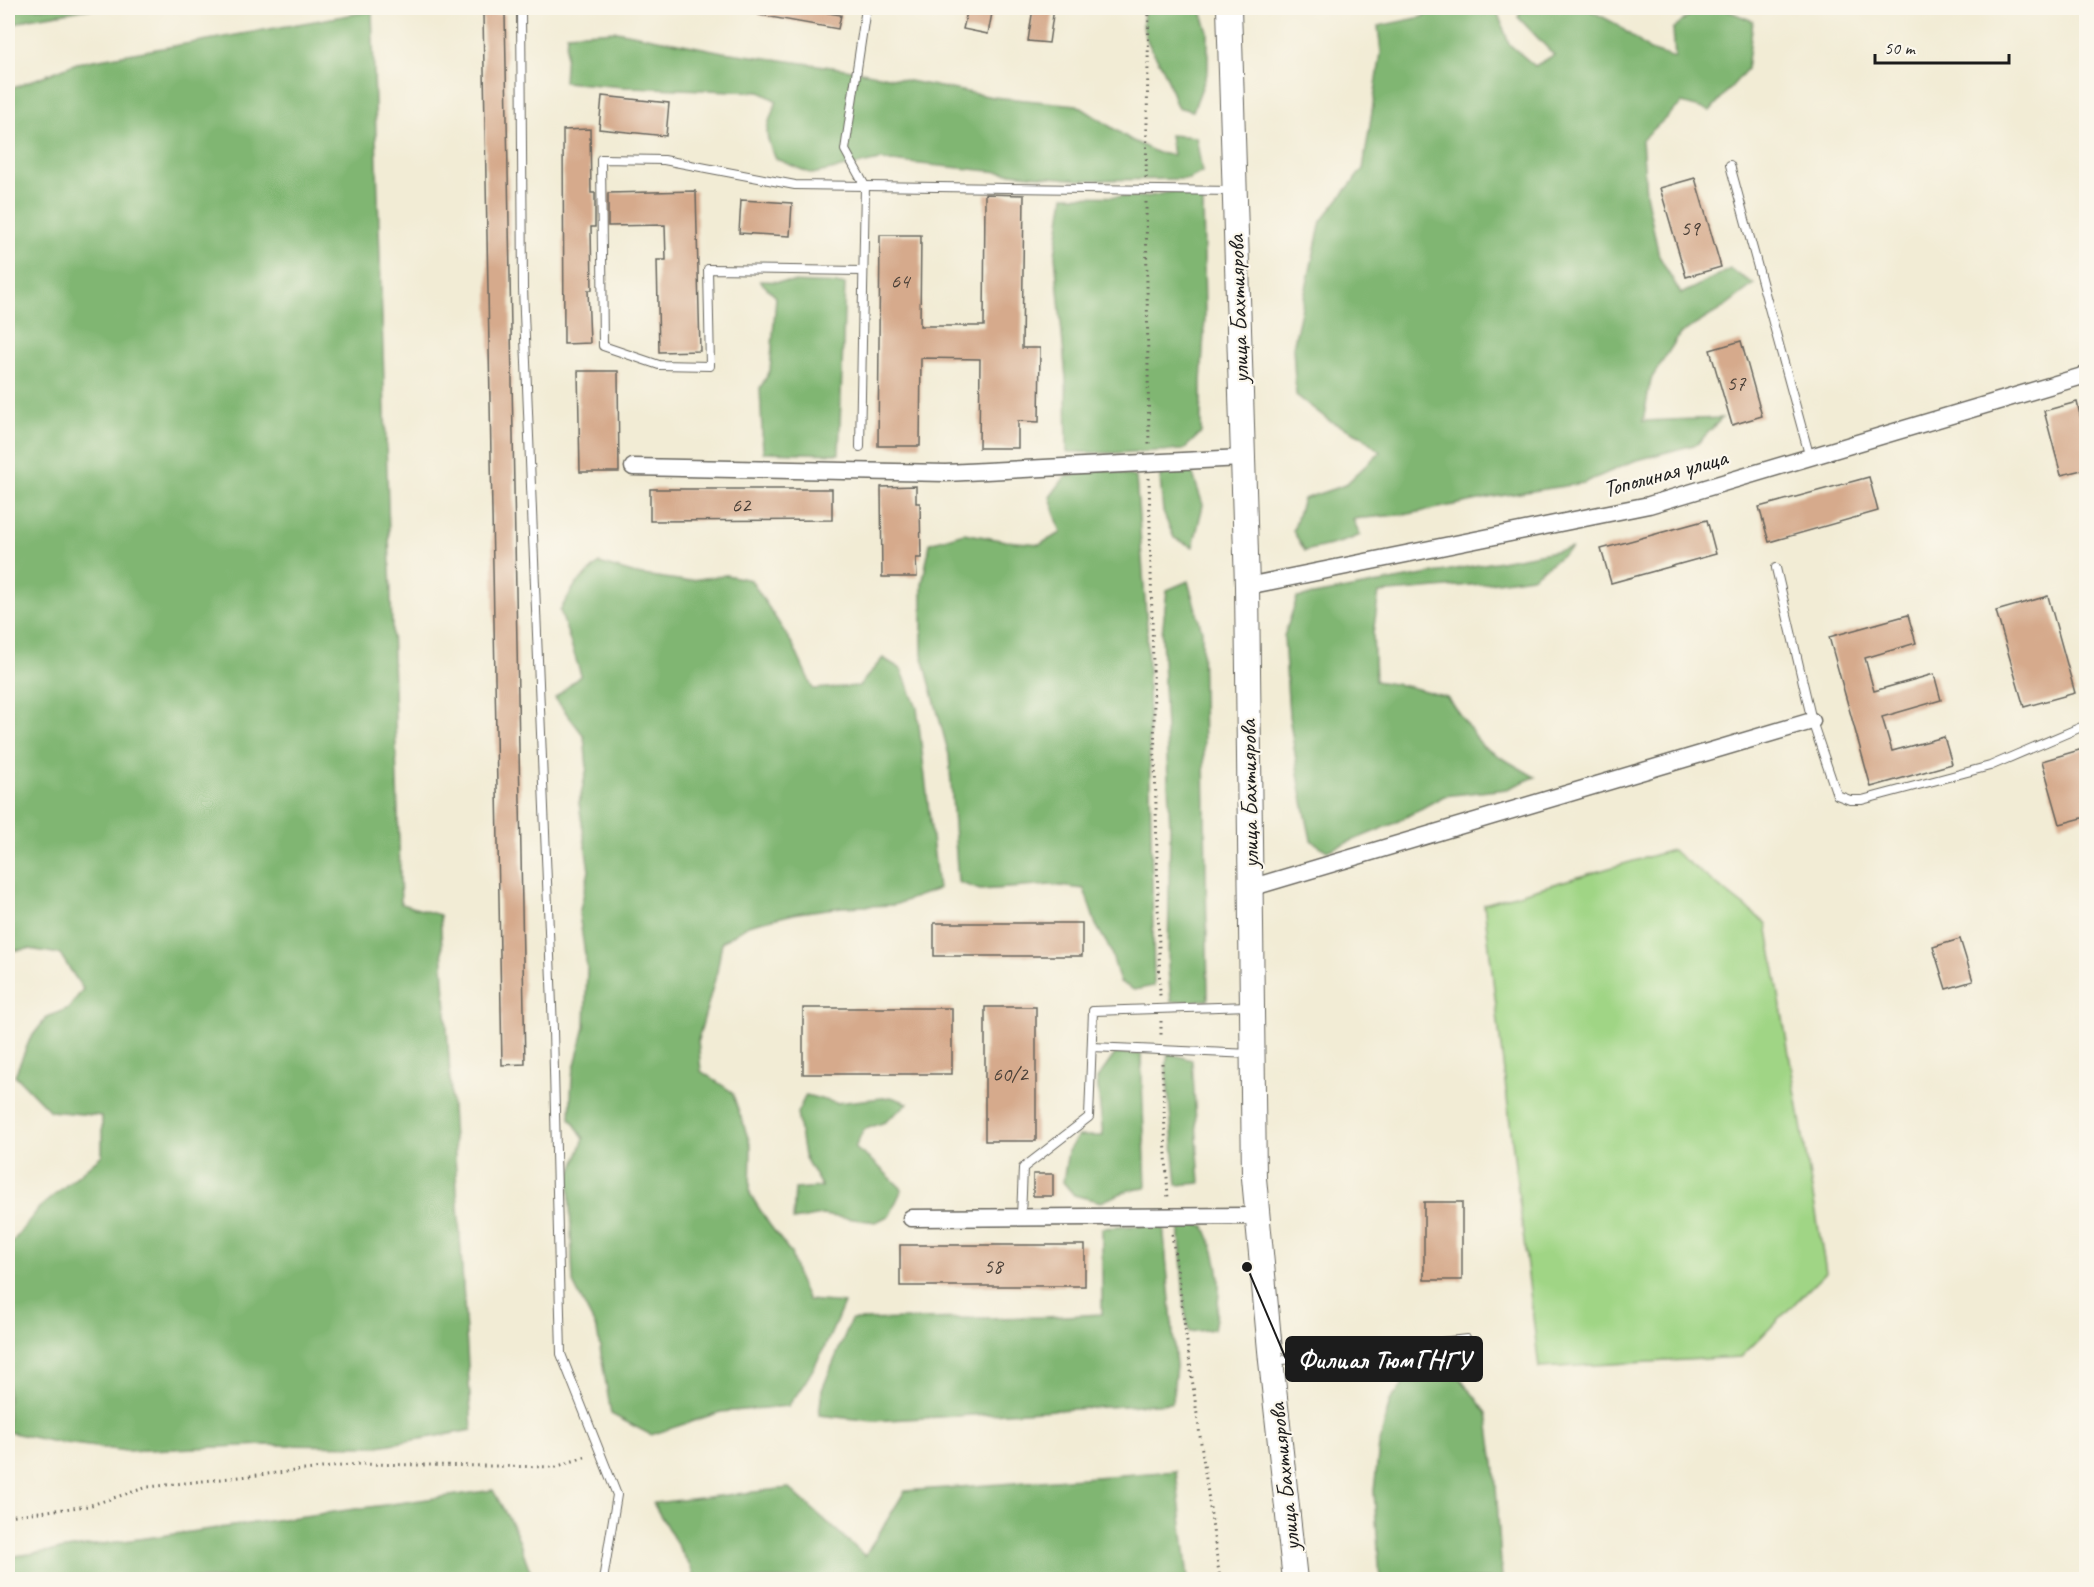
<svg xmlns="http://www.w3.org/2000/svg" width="2094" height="1587" viewBox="0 0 2094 1587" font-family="Caveat,sans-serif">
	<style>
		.green { fill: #a0d585; stroke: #5e7850; stroke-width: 1.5 }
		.forest { fill: #80b672; stroke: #4e6947; stroke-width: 1.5 }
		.building { fill: #d6aa8c }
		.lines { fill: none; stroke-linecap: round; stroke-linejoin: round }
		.service-casing { stroke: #67655d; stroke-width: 10 }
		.minor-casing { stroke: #67655d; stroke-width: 19 }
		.secondary-casing { stroke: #67655d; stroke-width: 26 }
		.path { stroke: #67655d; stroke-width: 3; stroke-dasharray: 1.5 4.5; stroke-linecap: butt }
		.service { stroke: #fff; stroke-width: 8 }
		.minor { stroke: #fff; stroke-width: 16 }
		.secondary { stroke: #fff; stroke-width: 24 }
		.labels { text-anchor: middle; stroke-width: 4.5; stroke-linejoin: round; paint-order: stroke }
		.number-label { font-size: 21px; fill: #4a4038 }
		.street-label { font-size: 24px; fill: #1c1c1c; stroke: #fbf7ec }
		.leader { fill: none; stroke: #1c1c1c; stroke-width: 2 }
		.callout-dot { fill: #1c1c1c; stroke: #fbf7ec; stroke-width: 2 }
		.callout { fill: #1c1c1c; stroke: #1c1c1c; stroke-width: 2 }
		.callout-label { font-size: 26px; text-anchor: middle; font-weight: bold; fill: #fff }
	</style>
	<rect width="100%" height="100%" fill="#fbf7ec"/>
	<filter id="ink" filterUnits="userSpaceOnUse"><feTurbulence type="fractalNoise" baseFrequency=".0167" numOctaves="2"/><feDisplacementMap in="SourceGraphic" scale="12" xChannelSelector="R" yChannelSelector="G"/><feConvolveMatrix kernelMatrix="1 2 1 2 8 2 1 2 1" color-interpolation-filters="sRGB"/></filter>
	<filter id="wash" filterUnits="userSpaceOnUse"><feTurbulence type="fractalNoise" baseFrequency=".008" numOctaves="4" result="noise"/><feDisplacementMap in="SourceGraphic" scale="24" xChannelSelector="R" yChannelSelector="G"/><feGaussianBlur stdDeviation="1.35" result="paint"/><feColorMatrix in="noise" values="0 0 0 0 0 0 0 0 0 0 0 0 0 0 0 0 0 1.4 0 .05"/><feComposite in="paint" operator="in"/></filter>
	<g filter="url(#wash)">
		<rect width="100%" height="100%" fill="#f2ecd5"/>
		<polygon class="green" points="1672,850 1767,924 1826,1272 1741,1357 1539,1368 1484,904"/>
		<g class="forest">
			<polygon points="8,8 95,8 29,19 8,27"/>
			<path d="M 1145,8 L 1200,8 L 1208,32 L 1208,71 L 1193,111 L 1177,107 C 1173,97 1170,85 1166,75 C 1155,50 1137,38 1145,8 Z"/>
			<path d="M 1432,8 L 1496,8 L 1509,44 L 1535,66 L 1554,55 L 1518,17 L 1522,8 L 1586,8 L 1616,24 L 1650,50 L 1675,58 L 1673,29 L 1698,8 L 1721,8 L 1753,21 L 1747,69 L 1710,111 L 1682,103 L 1642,140 L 1646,194 L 1659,256 L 1681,294 L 1730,269 L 1754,284 L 1720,310 L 1680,334 L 1651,379 L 1643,421 L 1722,418 L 1697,444 L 1634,461 L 1584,483 L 1494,497 L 1409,514 L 1353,519 L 1360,535 C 1343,544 1323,546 1305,551 L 1293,531 L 1303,499 L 1345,485 L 1380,452 L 1362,436 L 1330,421 L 1296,395 L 1293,347 L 1321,221 L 1363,169 L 1381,53 L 1378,26 L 1422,17 Z"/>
			<polygon points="372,11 401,904 440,915 472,1430 379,1446 265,1445 126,1451 50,1441 8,1432 8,1248 39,1208 102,1155 102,1116 50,1111 15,1075 30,1039 47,1017 69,1008 83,989 60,954 29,949 8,951 8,90 77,63"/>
			<path d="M 617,31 L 723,52 L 846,69 L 993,97 L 1077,105 L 1131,140 L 1158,153 L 1173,155 L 1170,135 L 1196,137 L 1202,172 L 1189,179 L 1080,180 L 880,160 L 812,174 L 776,159 C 762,133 766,127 777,101 L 760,92 L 624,87 L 564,82 L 567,34 Z"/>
			<polygon points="1175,191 1203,200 1205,317 1201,383 1201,433 1183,450 1113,453 1067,452 1066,379 1055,255 1064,196 1146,197"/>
			<polygon points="760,281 845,284 839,454 763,452 760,388 770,371 776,297"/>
			<polygon points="1189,462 1203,505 1193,547 1174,538 1163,512 1159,466"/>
			<polygon points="1104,469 1136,477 1147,628 1154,986 1134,990 1120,982 1110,949 1096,925 1084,889 1051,885 980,890 958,882 949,755 922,654 922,585 930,543 964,533 1006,541 1040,544 1061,533 1050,497 1065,477"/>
			<polygon points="1572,548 1532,577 1482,584 1379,593 1373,634 1375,681 1407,686 1447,697 1483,747 1535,777 1507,789 1444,796 1393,824 1327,851 1311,840 1301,792 1289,716 1284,636 1297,598"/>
			<path d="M 599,563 L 636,574 L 685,581 L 726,575 L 751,580 L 793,645 L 813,689 L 859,686 L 883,658 L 901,669 L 917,708 L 938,889 L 894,905 L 842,907 L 798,913 L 748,925 L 722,942 L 717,972 L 698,1040 L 701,1071 L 732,1092 L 751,1146 L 750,1194 L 769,1224 L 791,1253 L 798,1279 L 808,1300 L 844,1303 C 829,1340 813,1375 788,1406 L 721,1412 L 651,1435 L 611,1414 L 597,1330 L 573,1283 L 569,1179 L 584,1138 L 570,1118 L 572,1076 L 585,1027 L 587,968 L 579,914 L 589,871 L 579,803 L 587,768 L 584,736 L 555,698 L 581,675 L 560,610 L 576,584 Z"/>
			<polygon points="1188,581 1202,631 1208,1000 1171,1002 1168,968 1170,828 1162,634 1167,590"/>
			<polygon points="1168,1053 1192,1060 1200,1183 1177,1185 1166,1068"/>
			<polygon points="1115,1054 1141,1054 1146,1188 1129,1190 1101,1202 1074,1195 1063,1182 1068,1151 1078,1136 1103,1136 1097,1079"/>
			<polygon points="806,1095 836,1103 891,1097 908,1103 885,1122 863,1130 855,1148 876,1164 902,1189 890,1215 876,1222 822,1215 793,1220 795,1189 822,1187 804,1156 797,1113"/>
			<path d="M 1179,1219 L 1205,1227 C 1222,1265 1222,1289 1214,1329 L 1189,1332 L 1184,1306 Z"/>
			<polygon points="1163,1224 1176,1366 1172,1403 873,1421 819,1415 822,1390 851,1320 1046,1317 1102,1314 1102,1228"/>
			<polygon points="1413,1372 1459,1376 1487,1413 1495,1470 1502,1579 1380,1579 1374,1491 1379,1446 1390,1401"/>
			<polygon points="1176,1471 1188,1579 695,1579 690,1566 653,1503 789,1488 865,1556 905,1491"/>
			<polygon points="493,1490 516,1532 533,1579 8,1579 8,1557"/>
		</g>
		<g id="blocks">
			<g class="building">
				<polygon points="760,8 829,8 828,13 841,15 838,29 759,15"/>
				<polygon points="968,8 993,8 988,34 963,29"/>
				<polygon points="1033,8 1054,8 1049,43 1028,41"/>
				<polygon points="483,14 505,14 525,1064 502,1065"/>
				<polygon points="602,96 669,103 666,136 599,129"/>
				<polygon points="590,129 591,193 595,193 595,227 591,227 592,290 588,290 590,343 564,344 563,130"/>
				<polygon points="1695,178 1721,267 1686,277 1660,188"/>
				<polygon points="696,191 700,351 659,352 657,260 666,260 665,225 608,226 608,193"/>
				<polygon points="985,194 1024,195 1022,348 1040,348 1039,422 1018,421 1018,448 979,448 980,359 921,358 920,446 878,446 880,235 921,235 920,326 984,326"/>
				<polygon points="741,200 792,203 790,236 739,233"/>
				<polygon points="1741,341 1762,416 1732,425 1710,350"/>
				<polygon points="578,371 618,371 619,472 580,472"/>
				<polygon points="2077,402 2086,440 2086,469 2061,475 2044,411"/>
				<polygon points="1869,477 1878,511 1769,542 1759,507"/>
				<polygon points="916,486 916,503 920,503 921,558 916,558 917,577 882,577 881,487"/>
				<polygon points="650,489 832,489 832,520 650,521"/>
				<polygon points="1707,520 1716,554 1611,583 1601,549"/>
				<polygon points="2048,596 2075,693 2024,707 1996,611"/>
				<polygon points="1908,615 1916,643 1865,658 1874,691 1934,674 1941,700 1882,717 1892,751 1944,737 1952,764 1871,787 1829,637"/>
				<polygon points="2086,748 2086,817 2060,824 2042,761"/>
				<rect x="934" y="923" width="148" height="33"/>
				<polygon points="1960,939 1973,981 1946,989 1933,947"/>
				<rect x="985" y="1007" width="51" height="134"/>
				<rect x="803" y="1008" width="149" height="66"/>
				<rect x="1033" y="1174" width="20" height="22"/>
				<rect x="1424" y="1202" width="38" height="78"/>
				<rect x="900" y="1245" width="185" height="41"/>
			</g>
		</g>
	</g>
	<g filter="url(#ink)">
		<use href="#blocks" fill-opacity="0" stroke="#67655d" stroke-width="1.5"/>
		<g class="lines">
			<g class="service-casing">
				<g id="service">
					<polyline points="521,8 523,288 553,1030 561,1354 617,1495 603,1580"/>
					<polyline points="1730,165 1810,458"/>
					<polyline points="863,271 708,269 710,366 659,365 603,346 601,159 664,160 795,185 1234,191"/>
					<polyline points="860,447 865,186 845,150 866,8"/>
					<polyline points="1776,568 1812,721 1837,795 1850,800 1862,800 1990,766 2086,725"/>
					<polyline points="1092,1047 1251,1054"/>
					<polyline points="1021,1217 1023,1168 1089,1117 1093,1011 1250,1006"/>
					<polyline points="1274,1361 1467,1339"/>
				</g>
			</g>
			<g class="minor-casing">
				<g id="minor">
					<polyline points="633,467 946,473 1242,458"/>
					<polyline points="1247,586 1649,505 2086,375"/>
					<polyline points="1250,888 1812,721"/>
					<polyline points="911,1218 1257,1216"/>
				</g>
			</g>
			<g class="secondary-casing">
				<polyline id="secondary" points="1229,8 1247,586 1254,1178 1271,1361 1295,1580"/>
			</g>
			<g class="path">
				<polyline points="1146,178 1149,8"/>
				<polyline points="1146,202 1149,448"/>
				<polyline points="1149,478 1160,996"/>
				<polyline points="1161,1021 1161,1038"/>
				<polyline points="1162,1063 1168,1200"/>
				<polyline points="1172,1234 1220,1580"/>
				<polyline points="8,1516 88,1506 148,1487 359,1464 556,1467 587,1456"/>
			</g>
			<use href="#service" class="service"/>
			<use href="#minor" class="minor"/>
			<use href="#secondary" class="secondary"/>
		</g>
	</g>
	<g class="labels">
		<g class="number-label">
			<text x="1690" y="235">59</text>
			<text x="900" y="288">64</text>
			<text x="1736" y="390">57</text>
			<text x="741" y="512">62</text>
			<text x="1010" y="1081">60/2</text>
			<text x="993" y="1273">58</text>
		</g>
		<g class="street-label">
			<text transform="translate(1238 309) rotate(-92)" y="8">улица Бахтиярова</text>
			<text transform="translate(1665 473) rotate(-15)" y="8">Тополиная улица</text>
			<text transform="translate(1249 794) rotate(-91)" y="8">улица Бахтиярова</text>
			<text transform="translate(1284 1477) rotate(-96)" y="8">улица Бахтиярова</text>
		</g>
	</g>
	<path class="leader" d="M1247 1267L1286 1359"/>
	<circle class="callout-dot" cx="1247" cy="1267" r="6"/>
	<rect class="callout" x="1286" y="1337" width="196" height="44" rx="6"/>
	<g class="callout-label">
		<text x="1384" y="1368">Филиал ТюмГНГУ</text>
	</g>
	<rect width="2094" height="1587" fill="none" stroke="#fbf7ec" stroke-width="30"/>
	<path d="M1875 54v9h134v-9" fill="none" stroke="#1c1c1c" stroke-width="3"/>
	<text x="1884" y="54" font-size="18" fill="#1c1c1c" stroke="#fbf7ec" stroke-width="4.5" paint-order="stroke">50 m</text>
</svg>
